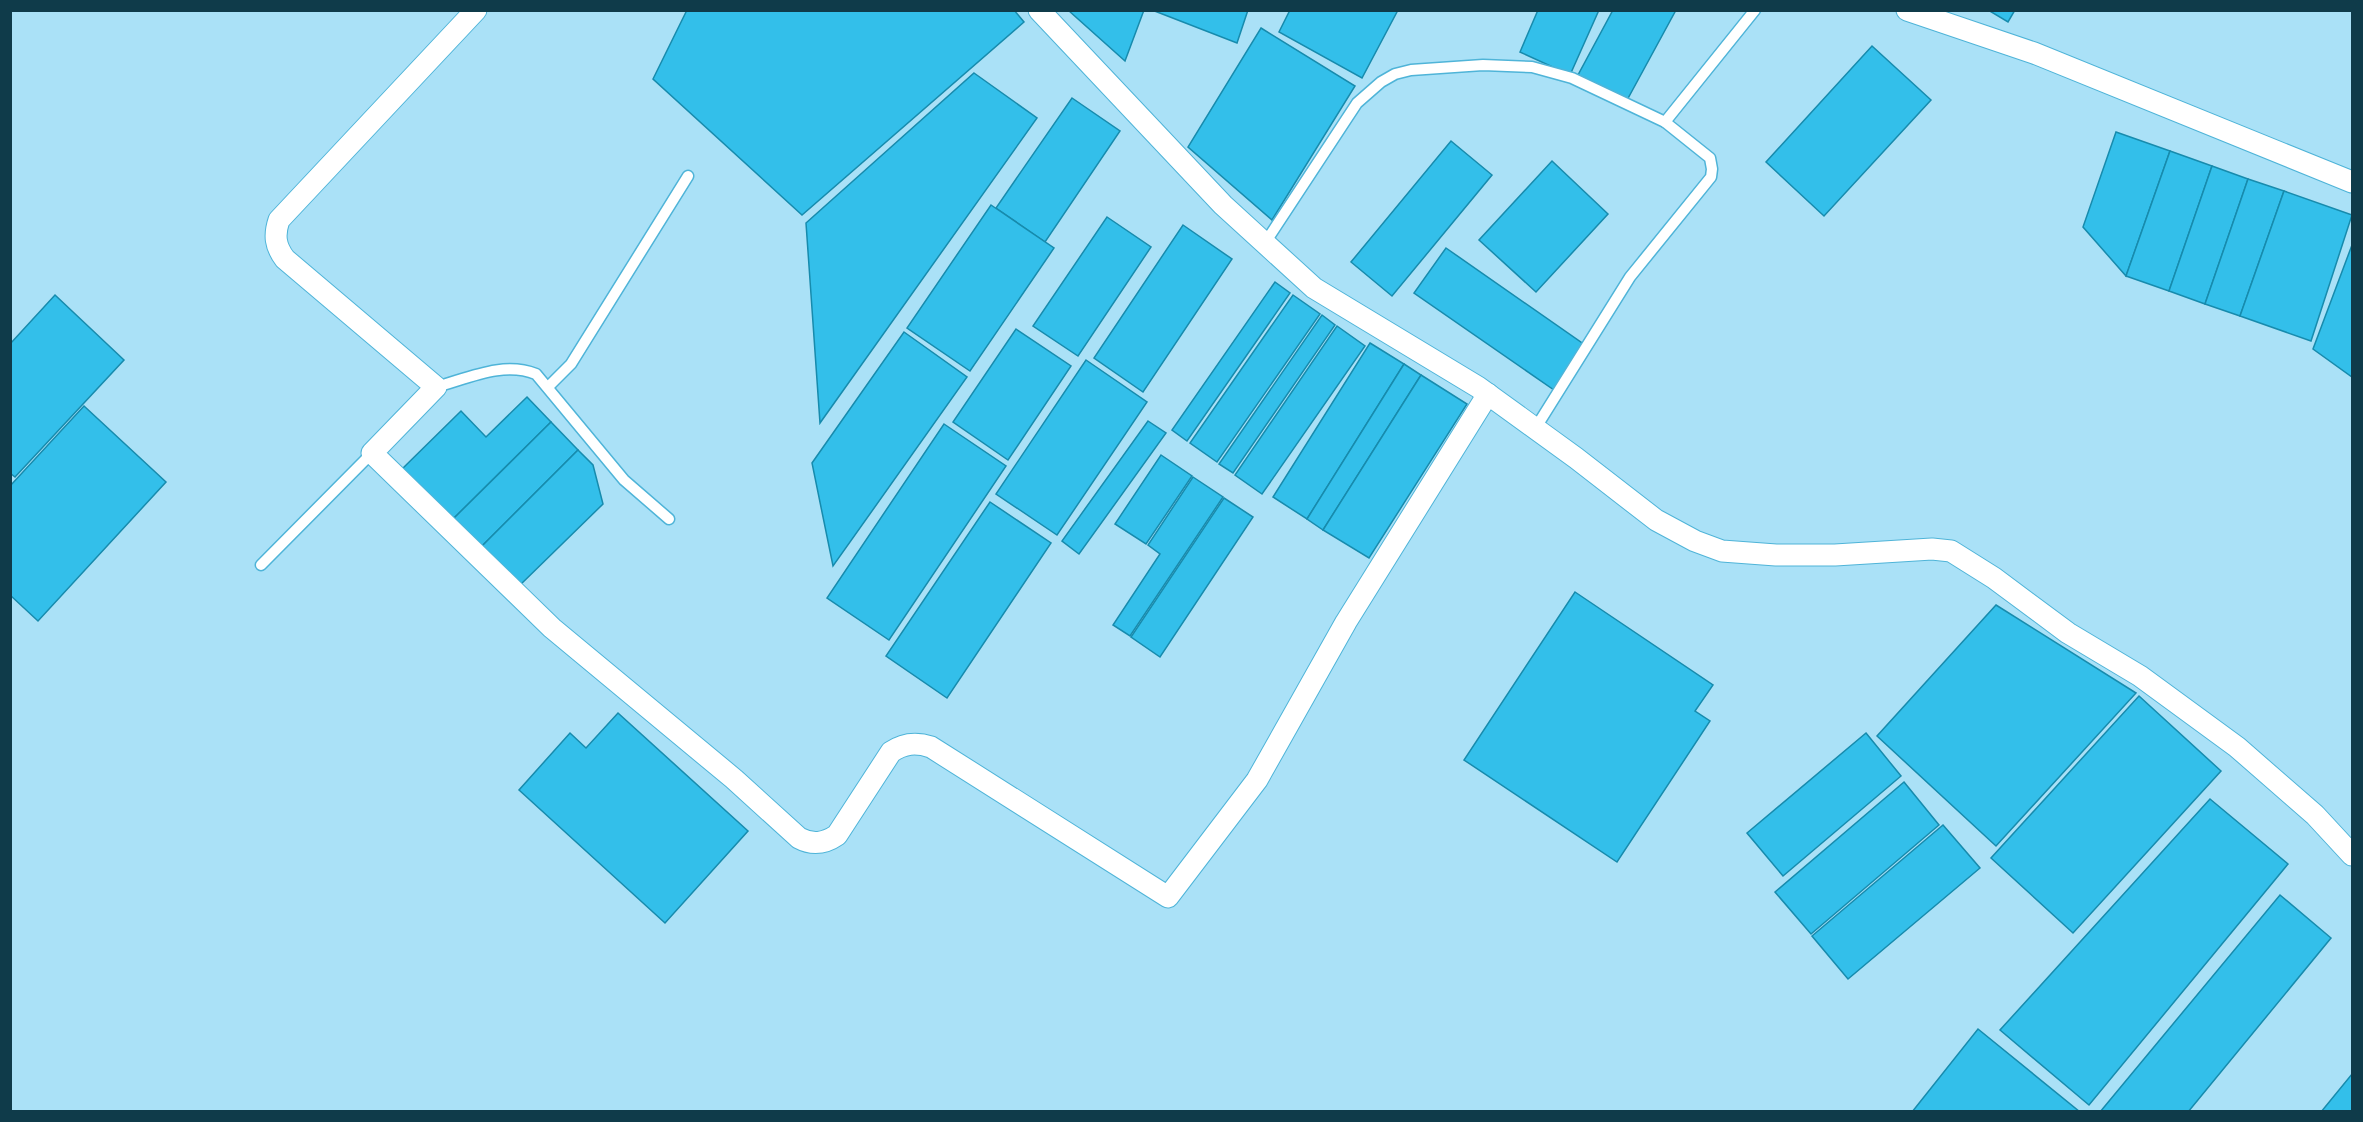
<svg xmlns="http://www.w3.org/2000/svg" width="2363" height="1122" viewBox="0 0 2363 1122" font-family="Signika,sans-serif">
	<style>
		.building { fill: #33bfea; stroke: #178bad; stroke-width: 1.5 }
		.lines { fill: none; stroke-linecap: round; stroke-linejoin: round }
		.service-casing { stroke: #4fb4d8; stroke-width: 13 }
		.minor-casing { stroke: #4fb4d8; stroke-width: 23 }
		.service { stroke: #fff; stroke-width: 10 }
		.minor { stroke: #fff; stroke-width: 21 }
	</style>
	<rect width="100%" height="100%" fill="#aae1f7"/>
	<g class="building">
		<polygon points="687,10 1014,10 1024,22 802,215 653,79"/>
		<polygon points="1068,10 1144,10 1125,61"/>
		<polygon points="1152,10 1248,10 1237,43"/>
		<polygon points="1290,10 1398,10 1362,78 1279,32"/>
		<polygon points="1538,10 1599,10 1570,75 1520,52"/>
		<polygon points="1613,10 1676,10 1626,102 1578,75"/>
		<polygon points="1988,10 2015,10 2008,22"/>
		<polygon points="1261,28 1355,86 1272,220 1188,147"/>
		<polygon points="1872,46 1931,100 1824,216 1766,162"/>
		<polygon points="974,73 1037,118 820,423 806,223"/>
		<polygon points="1072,98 1120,131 1045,242 996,208"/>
		<polygon points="2116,132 2170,151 2126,276 2083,227"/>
		<polygon points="1451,141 1492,175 1392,296 1351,262"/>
		<polygon points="2170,151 2212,166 2169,291 2126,276"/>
		<polygon points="1552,161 1608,214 1536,292 1479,240"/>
		<polygon points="2212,166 2248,179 2205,304 2169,291"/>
		<polygon points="2248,179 2284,191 2240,316 2205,304"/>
		<polygon points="2284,191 2352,215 2311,341 2240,316"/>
		<polygon points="991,205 1054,248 970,371 907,328"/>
		<polygon points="1107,217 1151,247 1078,356 1033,326"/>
		<polygon points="1183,225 1232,259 1143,392 1094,358"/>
		<polygon points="2352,245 2352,377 2313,349"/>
		<polygon points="1446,248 1585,345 1554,390 1414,293"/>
		<polygon points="1275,282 1290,293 1187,441 1172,430"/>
		<polygon points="55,295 124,360 15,477 10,473 10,344"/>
		<polygon points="1293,295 1320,314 1217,462 1190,443"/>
		<polygon points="1322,315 1335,325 1233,473 1219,464"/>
		<polygon points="1337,326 1365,346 1262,494 1235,475"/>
		<polygon points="1016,329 1071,366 1008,460 953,422"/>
		<polygon points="904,332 967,377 833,566 812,463"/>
		<polygon points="1370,343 1404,364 1307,519 1273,497"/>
		<polygon points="1086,360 1147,402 1057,535 996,494"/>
		<polygon points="1404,364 1421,375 1323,530 1307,519"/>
		<polygon points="1421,375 1467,404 1369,558 1323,530"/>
		<polygon points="527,397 551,422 450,522 400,471 461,411 486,437"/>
		<polygon points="84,406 166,482 38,621 10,595 10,486"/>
		<polygon points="1148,421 1166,433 1079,554 1062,541"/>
		<polygon points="551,422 578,450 478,550 450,522"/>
		<polygon points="944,424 1006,466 889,640 827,598"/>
		<polygon points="578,450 593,465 603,504 516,589 478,550"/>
		<polygon points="1161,455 1192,476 1146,544 1115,524"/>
		<polygon points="1193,477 1223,497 1130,636 1113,625 1160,554 1148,545"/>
		<polygon points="1224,498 1253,517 1160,657 1131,637"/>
		<polygon points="990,502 1051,543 947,698 886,656"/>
		<polygon points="1575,592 1713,685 1695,711 1710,721 1617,862 1464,760"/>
		<polygon points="1996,605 2136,693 1996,846 1877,736"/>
		<polygon points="2139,696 2221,771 2073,933 1991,858"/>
		<polygon points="618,713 748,831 665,923 519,790 570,733 586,748"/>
		<polygon points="1866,733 1901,776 1783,876 1747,833"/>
		<polygon points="1904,782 1939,825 1811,934 1775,892"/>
		<polygon points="2210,799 2288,864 2089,1105 2000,1030"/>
		<polygon points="1943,825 1980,868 1848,979 1812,936"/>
		<polygon points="2280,895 2331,938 2188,1112 2100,1112"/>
		<polygon points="1978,1029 2080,1112 1912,1112"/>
		<polygon points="2352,1074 2352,1112 2321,1112"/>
	</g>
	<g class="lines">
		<g class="service-casing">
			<g id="service">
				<polyline points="1265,243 1357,103 1381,82 1395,74 1411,70 1483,65 1532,67 1572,78 1665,122"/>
				<path d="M 436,387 C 469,378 503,361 536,374 L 624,480 L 669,519"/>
				<polyline points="548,387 571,364 688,176"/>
				<polyline points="1535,429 1630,277 1711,177 1712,169 1710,158 1665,122 1755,10"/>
				<polyline points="261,565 372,453"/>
			</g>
		</g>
		<g class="minor-casing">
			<g id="minor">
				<path d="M 476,10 L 279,220 C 274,235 275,246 285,259 L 436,387 L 372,453 L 552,628 L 734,779 L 799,838 C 812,845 824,844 837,835 L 891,752 C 904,743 916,742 931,747 L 1168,897 L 1257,780 L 1346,622 L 1488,394"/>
				<polyline points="1039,10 1223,205 1314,288 1478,387 1576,458 1656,520 1695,541 1722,551 1776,555 1835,555 1932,549 1951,551 1994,578 2068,633 2140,676 2237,747 2315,815 2352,855"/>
				<polyline points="1907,10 2034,53 2352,182"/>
			</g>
		</g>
		<use href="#service" class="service"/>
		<use href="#minor" class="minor"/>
	</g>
	<rect width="2363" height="1122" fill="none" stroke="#0f3b4a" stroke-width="24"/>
</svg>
